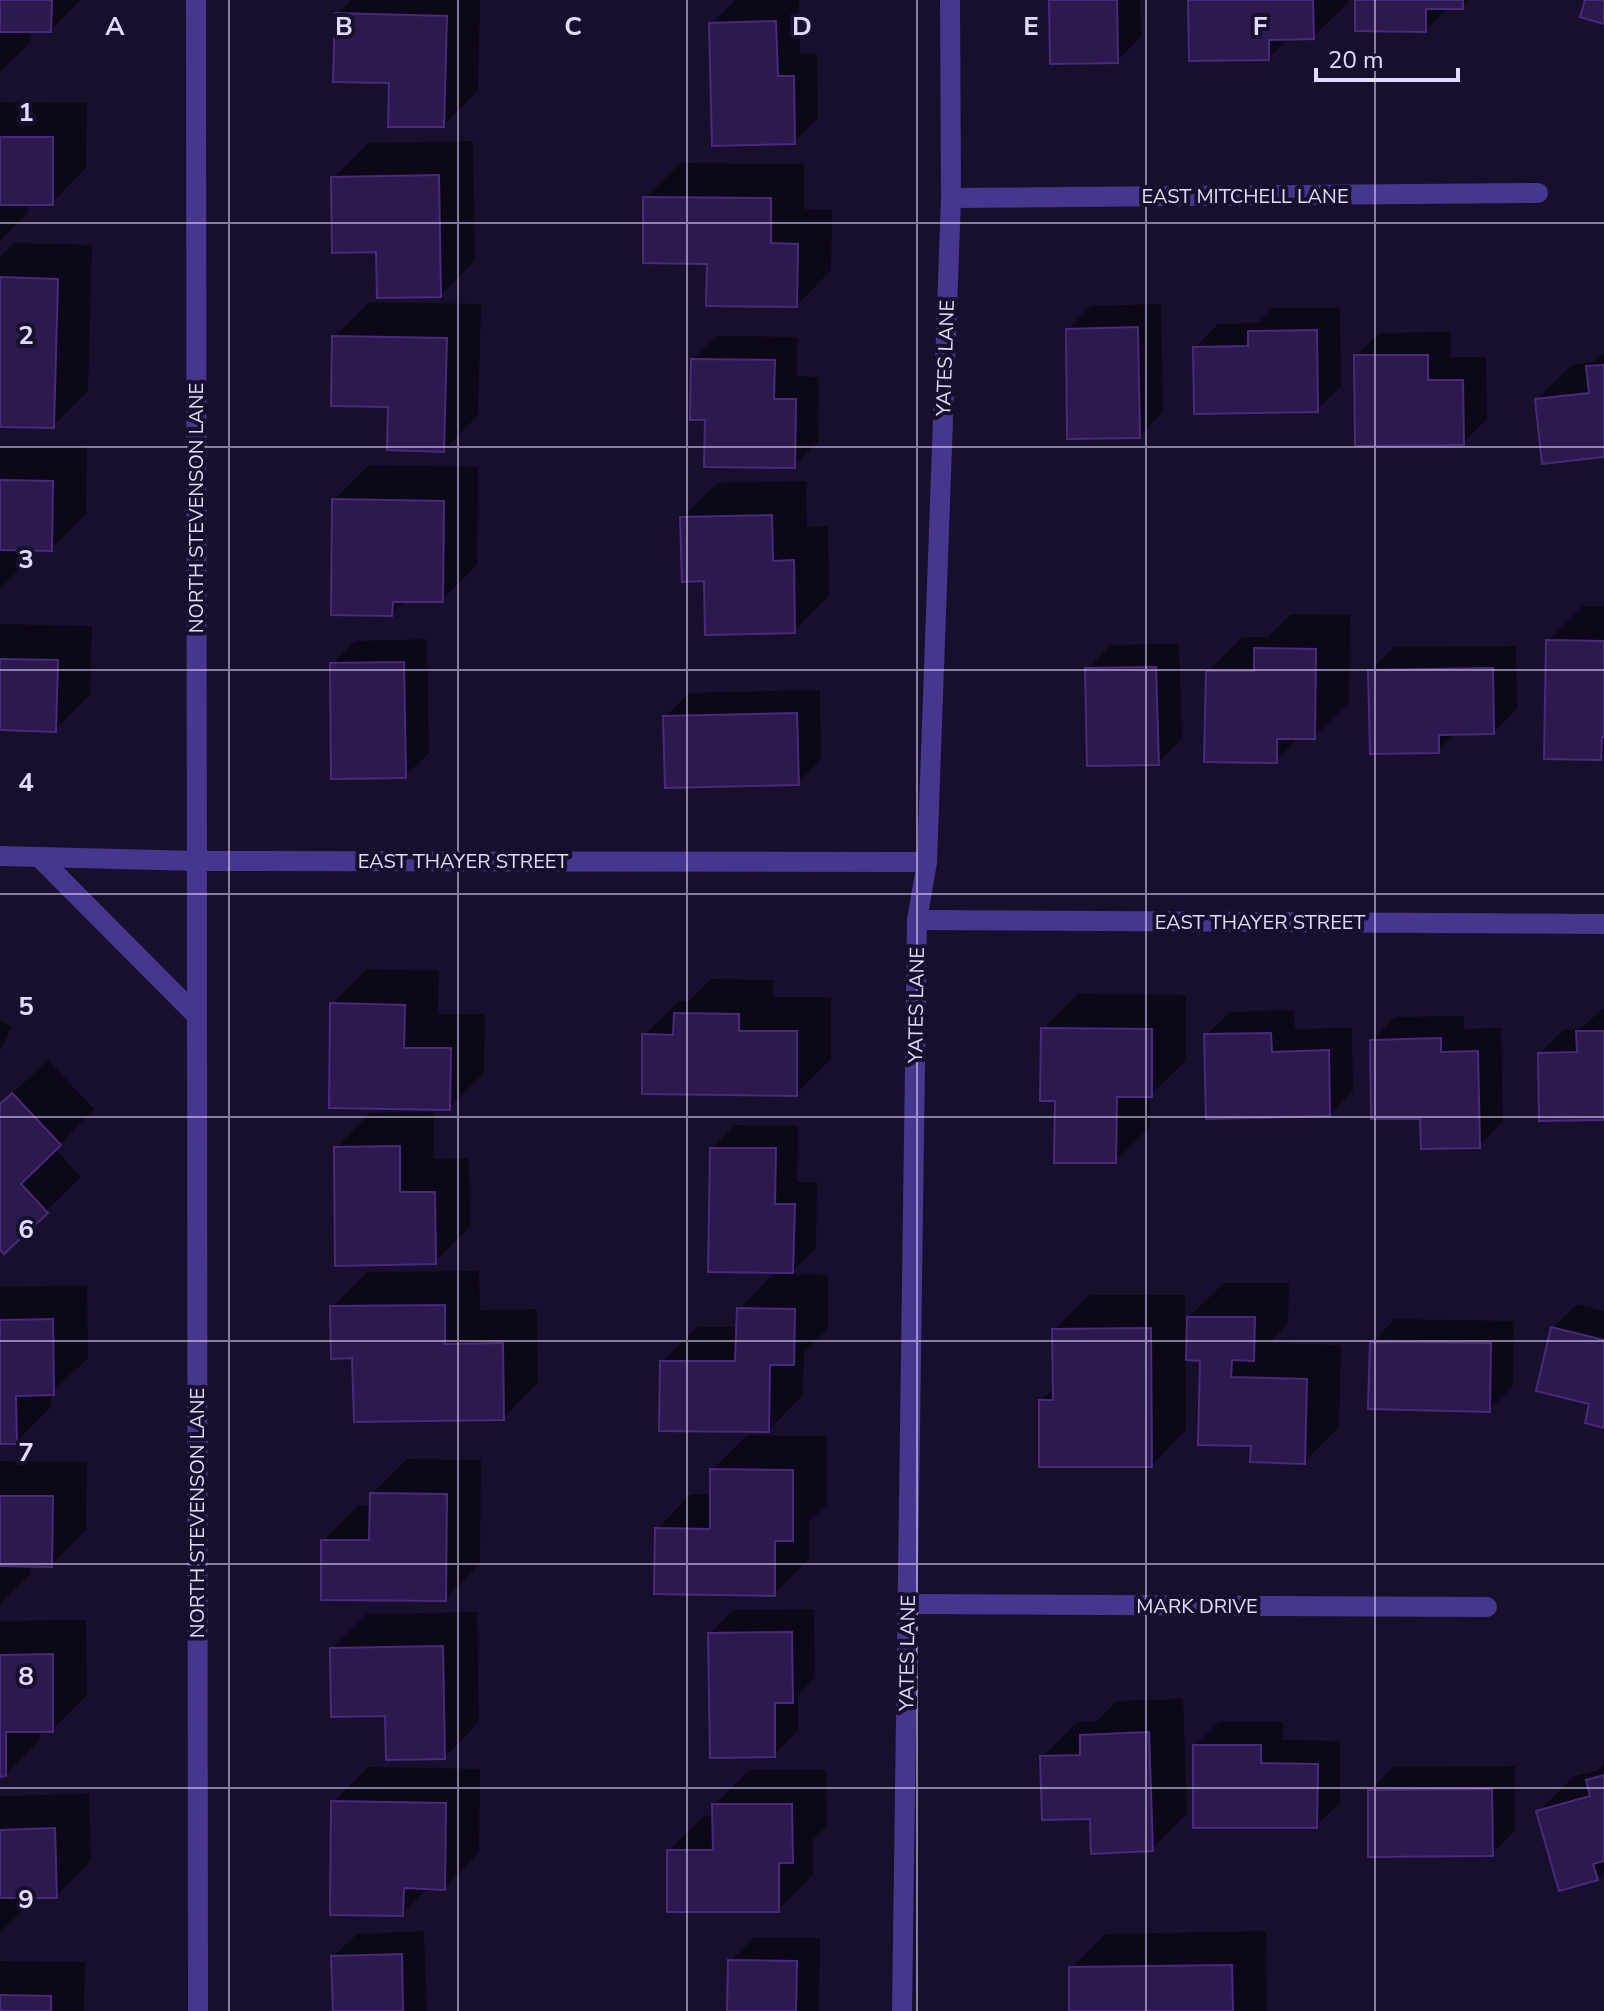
<svg xmlns="http://www.w3.org/2000/svg" width="1604" height="2011" viewBox="0 0 1604 2011" font-family="'Nunito Sans',sans-serif">
	<style>
		.shadow { fill: #0007 }
		.building { fill: #2c194e; stroke: #472a7c; stroke-width: 2 }
		.lines { fill: none; stroke-linecap: round; stroke-linejoin: round }
		.minor { stroke: #47368e; stroke-width: 20 }
		.grid { fill: none; stroke: #e4daff; stroke-width: 2; stroke-opacity: 0.55 }
		.labels { text-anchor: middle; stroke-width: 8; stroke-linejoin: round; paint-order: stroke }
		.street-label { font-size: 20px; fill: #e4daff; stroke: #180f2c }
		.grid-label { font-size: 26px; text-anchor: middle; font-weight: bold; fill: #e4daff; stroke: #180f2c; stroke-width: 8; stroke-linejoin: round; paint-order: stroke }
	</style>
	<rect width="100%" height="100%" fill="#180f2c"/>
	<g class="shadow">
		<polygon points="0,0 81,0 51,30 30,30 30,43 0,72"/>
		<polygon points="351,0 480,0 478,91 444,125 391,81 337,14"/>
		<polygon points="735,0 799,0 800,54 817,53 818,118 794,142 711,24"/>
		<polygon points="1051,0 1140,0 1141,37 1117,61"/>
		<polygon points="1190,0 1348,0 1348,3 1313,37 1289,38 1269,58"/>
		<polygon points="1357,0 1469,0 1462,7 1448,7 1426,30"/>
		<polygon points="0,102 87,103 86,168 52,203 28,203 28,213 0,241"/>
		<polygon points="473,141 475,260 441,295 378,250 333,178 368,143"/>
		<polygon points="680,163 804,164 804,209 832,210 831,270 797,305 709,262 645,198"/>
		<polygon points="14,243 92,245 88,391 53,426 0,425 0,257"/>
		<polygon points="369,302 481,304 478,415 444,450 390,405 334,337"/>
		<polygon points="1161,304 1163,412 1139,436 1068,329 1091,306"/>
		<polygon points="1273,308 1340,308 1341,386 1317,410 1195,348 1218,324 1258,323"/>
		<polygon points="1451,332 1451,357 1486,357 1487,419 1463,443 1356,356 1379,333"/>
		<polygon points="717,336 797,337 797,376 819,377 818,442 794,466 707,418 693,359"/>
		<polygon points="1604,352 1604,455 1537,399 1572,365 1593,362"/>
		<polygon points="0,446 87,447 86,514 51,549 32,549 31,558 0,589"/>
		<polygon points="369,465 478,467 477,565 442,600 406,600 391,614 334,500"/>
		<polygon points="806,481 807,527 828,526 829,596 794,631 706,579 682,518 717,483"/>
		<polygon points="1583,606 1604,606 1604,754 1600,758 1548,641"/>
		<polygon points="1291,614 1350,615 1349,702 1314,737 1299,737 1276,761 1208,671 1242,637 1268,637"/>
		<polygon points="0,624 92,626 90,695 55,730 0,728"/>
		<polygon points="427,639 429,753 405,776 332,664 355,641"/>
		<polygon points="1179,644 1182,739 1158,763 1087,669 1111,645"/>
		<polygon points="1516,646 1517,709 1494,732 1456,733 1438,751 1370,671 1394,647"/>
		<polygon points="820,690 821,759 798,783 665,717 689,693"/>
		<polygon points="367,969 439,971 438,1014 485,1014 484,1073 449,1108 332,1004"/>
		<polygon points="711,979 773,980 773,997 831,997 831,1059 796,1094 644,1035 679,1001 689,1001"/>
		<polygon points="1078,994 1186,995 1186,1061 1150,1095 1150,1127 1115,1161 1057,1099 1043,1029"/>
		<polygon points="1602,1009 1604,1009 1604,1118 1540,1053 1563,1030 1581,1029"/>
		<polygon points="1294,1010 1295,1029 1352,1028 1353,1091 1330,1114 1206,1035 1230,1012"/>
		<polygon points="1464,1016 1464,1029 1501,1028 1503,1122 1479,1146 1422,1117 1372,1041 1395,1017"/>
		<polygon points="0,1021 12,1026 0,1051"/>
		<polygon points="48,1060 94,1109 55,1149 81,1177 46,1211 0,1247 0,1105"/>
		<polygon points="434,1112 434,1159 469,1158 470,1227 435,1262 336,1148 370,1113"/>
		<polygon points="735,1125 798,1126 797,1182 817,1182 816,1248 790,1274 828,1275 828,1329 804,1353 803,1395 769,1430 662,1362 697,1327 738,1327 739,1309 776,1271 712,1148"/>
		<polygon points="479,1271 480,1310 537,1309 538,1383 503,1418 354,1356 332,1307 367,1272"/>
		<polygon points="1224,1283 1289,1283 1288,1324 1269,1343 1341,1345 1339,1427 1304,1462 1253,1444 1202,1359 1186,1358 1186,1430 1152,1465 1041,1401 1055,1387 1054,1330 1089,1295 1185,1295 1185,1321"/>
		<polygon points="87,1285 88,1358 51,1393 51,1407 16,1442 0,1442 0,1287"/>
		<polygon points="1577,1304 1604,1311 1604,1426 1553,1328"/>
		<polygon points="1395,1319 1514,1321 1513,1386 1489,1410 1372,1343"/>
		<polygon points="747,1435 827,1436 827,1504 809,1522 809,1559 774,1594 657,1529 691,1494 712,1494 712,1470"/>
		<polygon points="407,1459 481,1460 480,1564 445,1599 323,1541 358,1506 372,1506 372,1494"/>
		<polygon points="0,1461 87,1462 86,1530 51,1565 30,1564 30,1574 0,1604"/>
		<polygon points="814,1609 815,1677 798,1695 798,1731 774,1755 710,1633 733,1610"/>
		<polygon points="477,1612 479,1722 445,1757 387,1714 332,1649 367,1614"/>
		<polygon points="86,1620 87,1695 52,1730 40,1730 40,1740 5,1775 0,1775 0,1621"/>
		<polygon points="1183,1699 1187,1814 1152,1849 1092,1817 1042,1757 1077,1722 1096,1722 1117,1701"/>
		<polygon points="1219,1722 1283,1722 1283,1740 1340,1741 1340,1803 1316,1826 1195,1746"/>
		<polygon points="1604,1764 1604,1871 1597,1878 1538,1812 1573,1777 1598,1770"/>
		<polygon points="1515,1766 1515,1830 1492,1854 1370,1791 1393,1767"/>
		<polygon points="368,1767 480,1769 479,1853 444,1888 429,1887 402,1914 333,1802"/>
		<polygon points="749,1770 826,1770 827,1826 813,1840 813,1875 778,1910 669,1850 704,1816 714,1816 714,1805"/>
		<polygon points="89,1794 91,1861 56,1896 30,1896 30,1903 0,1933 0,1796"/>
		<polygon points="424,1931 427,2011 335,2011 333,1957 357,1934"/>
		<polygon points="1266,1931 1267,2011 1071,2011 1071,1968 1105,1934"/>
		<polygon points="753,1938 820,1938 819,2011 729,2011 730,1961"/>
		<polygon points="0,1961 85,1962 84,2011 0,2011"/>
	</g>
	<g class="building">
		<polygon points="0,0 52,0 51,32 0,32"/>
		<polygon points="1049,0 1117,0 1118,63 1050,64"/>
		<polygon points="1188,0 1313,0 1314,39 1269,40 1269,60 1189,61"/>
		<polygon points="1355,0 1463,0 1463,9 1426,9 1426,32 1355,31"/>
		<polygon points="1585,0 1604,0 1604,24 1580,17"/>
		<polygon points="335,13 447,16 444,127 388,127 389,83 333,82"/>
		<polygon points="776,21 778,76 794,76 795,144 712,146 709,23"/>
		<rect x="0" y="137" width="53" height="68"/>
		<polygon points="439,175 441,297 377,298 376,252 332,253 331,177"/>
		<polygon points="643,197 771,198 771,243 798,244 797,307 706,306 707,264 643,263"/>
		<polygon points="0,277 58,279 54,428 0,427"/>
		<polygon points="1138,327 1140,438 1067,439 1066,329"/>
		<polygon points="1317,330 1318,412 1194,414 1193,347 1248,346 1248,331"/>
		<polygon points="332,336 447,338 444,452 387,450 388,407 331,406"/>
		<polygon points="1354,355 1428,355 1428,380 1463,380 1464,445 1355,446"/>
		<polygon points="691,359 775,360 774,399 796,399 795,468 704,467 705,420 690,420"/>
		<polygon points="1604,365 1604,457 1542,464 1535,399 1589,393 1586,366"/>
		<polygon points="0,480 53,481 52,551 0,550"/>
		<polygon points="332,499 444,501 443,602 393,602 392,616 331,615"/>
		<polygon points="772,515 773,561 794,560 795,633 705,635 704,581 682,582 680,517"/>
		<polygon points="1546,640 1604,641 1604,737 1602,737 1601,760 1544,759"/>
		<polygon points="1254,648 1316,649 1315,739 1277,739 1277,763 1204,762 1206,671 1254,671"/>
		<polygon points="0,659 58,660 56,732 0,730"/>
		<polygon points="404,662 406,778 331,779 330,663"/>
		<polygon points="1156,667 1159,765 1087,766 1085,668"/>
		<polygon points="1493,668 1494,734 1439,735 1439,753 1370,754 1368,670"/>
		<polygon points="797,713 799,785 665,788 663,716"/>
		<polygon points="330,1003 405,1005 404,1048 451,1048 450,1110 329,1108"/>
		<polygon points="674,1013 739,1014 739,1031 797,1031 797,1096 642,1094 642,1034 673,1035"/>
		<polygon points="1041,1028 1152,1029 1152,1097 1117,1097 1116,1163 1054,1163 1055,1101 1040,1101"/>
		<polygon points="1576,1031 1604,1031 1604,1120 1539,1121 1538,1053 1577,1052"/>
		<polygon points="1271,1033 1272,1052 1329,1050 1330,1116 1206,1119 1204,1034"/>
		<polygon points="1441,1038 1441,1052 1478,1051 1480,1148 1421,1149 1420,1119 1371,1119 1370,1040"/>
		<polygon points="12,1093 61,1145 21,1184 48,1213 4,1254 0,1250 0,1104"/>
		<polygon points="400,1146 400,1192 435,1192 436,1264 335,1266 334,1147"/>
		<polygon points="710,1148 776,1148 775,1204 795,1204 793,1273 708,1272"/>
		<polygon points="445,1305 445,1344 503,1343 504,1420 354,1422 352,1358 331,1359 330,1306"/>
		<polygon points="737,1308 795,1309 794,1365 770,1365 769,1432 659,1431 660,1361 735,1361"/>
		<polygon points="1187,1317 1255,1317 1254,1361 1232,1360 1231,1377 1307,1379 1305,1464 1250,1462 1251,1446 1198,1445 1200,1361 1186,1360"/>
		<polygon points="53,1319 54,1395 16,1396 17,1444 0,1444 0,1320"/>
		<polygon points="1551,1327 1604,1340 1604,1428 1585,1423 1589,1404 1536,1391"/>
		<polygon points="1151,1328 1152,1467 1039,1467 1039,1400 1053,1400 1052,1329"/>
		<polygon points="1370,1342 1491,1343 1490,1412 1368,1409"/>
		<polygon points="710,1469 793,1470 793,1541 775,1541 775,1596 654,1594 655,1528 710,1529"/>
		<polygon points="370,1493 447,1494 446,1601 321,1600 321,1540 369,1540"/>
		<polygon points="0,1496 53,1496 52,1567 0,1566"/>
		<polygon points="792,1632 793,1703 775,1703 775,1757 710,1758 708,1633"/>
		<polygon points="443,1646 445,1759 386,1760 385,1716 331,1717 330,1648"/>
		<polygon points="53,1654 53,1732 6,1732 6,1776 0,1777 0,1655"/>
		<polygon points="1149,1732 1153,1851 1091,1854 1090,1819 1042,1820 1040,1756 1080,1755 1080,1735"/>
		<polygon points="1193,1745 1261,1745 1261,1763 1318,1764 1317,1828 1193,1828"/>
		<polygon points="1604,1775 1604,1861 1593,1864 1598,1880 1559,1891 1536,1811 1590,1796 1586,1780"/>
		<polygon points="1492,1789 1493,1856 1368,1857 1368,1790"/>
		<polygon points="331,1801 446,1803 445,1890 404,1888 403,1916 330,1915"/>
		<polygon points="712,1804 792,1804 793,1863 779,1863 779,1912 667,1912 667,1850 713,1850"/>
		<polygon points="55,1828 57,1898 0,1898 0,1830"/>
		<polygon points="402,1954 403,2011 333,2011 331,1956"/>
		<polygon points="728,1960 797,1961 796,2011 727,2011"/>
		<polygon points="1232,1965 1233,2011 1069,2011 1069,1967"/>
		<polygon points="0,1995 51,1996 51,2011 0,2011"/>
	</g>
	<g class="lines">
		<g class="minor">
			<polyline points="196,0 198,2011"/>
			<polyline points="951,198 1538,193"/>
			<polyline points="0,856 197,861 927,862"/>
			<polyline points="39,857 197,1016"/>
			<polyline points="917,920 1604,924"/>
			<polyline points="908,1604 1487,1607"/>
			<polyline points="902,2011 917,920 927,862 951,198 950,0"/>
		</g>
	</g>
	<path class="grid" d="M 229,0 L 229,2011M 458,0 L 458,2011M 687,0 L 687,2011M 917,0 L 917,2011M 1146,0 L 1146,2011M 1375,0 L 1375,2011M 0,223 L 1604,223M 0,447 L 1604,447M 0,670 L 1604,670M 0,894 L 1604,894M 0,1117 L 1604,1117M 0,1341 L 1604,1341M 0,1564 L 1604,1564M 0,1788 L 1604,1788"/>
	<g class="labels">
		<g class="street-label">
			<text x="1245" y="203">EAST MITCHELL LANE</text>
			<text transform="translate(945 358) rotate(-88)" y="7">YATES LANE</text>
			<text transform="translate(196 508) rotate(-90)" y="7">NORTH STEVENSON LANE</text>
			<text x="463" y="868">EAST THAYER STREET</text>
			<text x="1260" y="929">EAST THAYER STREET</text>
			<text transform="translate(916 1005) rotate(-89)" y="7">YATES LANE</text>
			<text transform="translate(197 1513) rotate(-90)" y="7">NORTH STEVENSON LANE</text>
			<text x="1197" y="1613">MARK DRIVE</text>
			<text transform="translate(907 1653) rotate(-89)" y="7">YATES LANE</text>
		</g>
	</g>
	<g class="grid-label">
		<text x="115" y="35">A</text>
		<text x="344" y="35">B</text>
		<text x="573" y="35">C</text>
		<text x="802" y="35">D</text>
		<text x="1031" y="35">E</text>
		<text x="1260" y="35">F</text>
		<text x="26" y="121">1</text>
		<text x="26" y="344">2</text>
		<text x="26" y="568">3</text>
		<text x="26" y="791">4</text>
		<text x="26" y="1015">5</text>
		<text x="26" y="1238">6</text>
		<text x="26" y="1461">7</text>
		<text x="26" y="1685">8</text>
		<text x="26" y="1908">9</text>
	</g>
	<path d="M1316 68v12h142v-12" fill="none" stroke="#e4daff" stroke-width="4"/>
	<text x="1328" y="68" font-size="24" fill="#e4daff" stroke="#180f2c" stroke-width="6" paint-order="stroke">20 m</text>
</svg>
